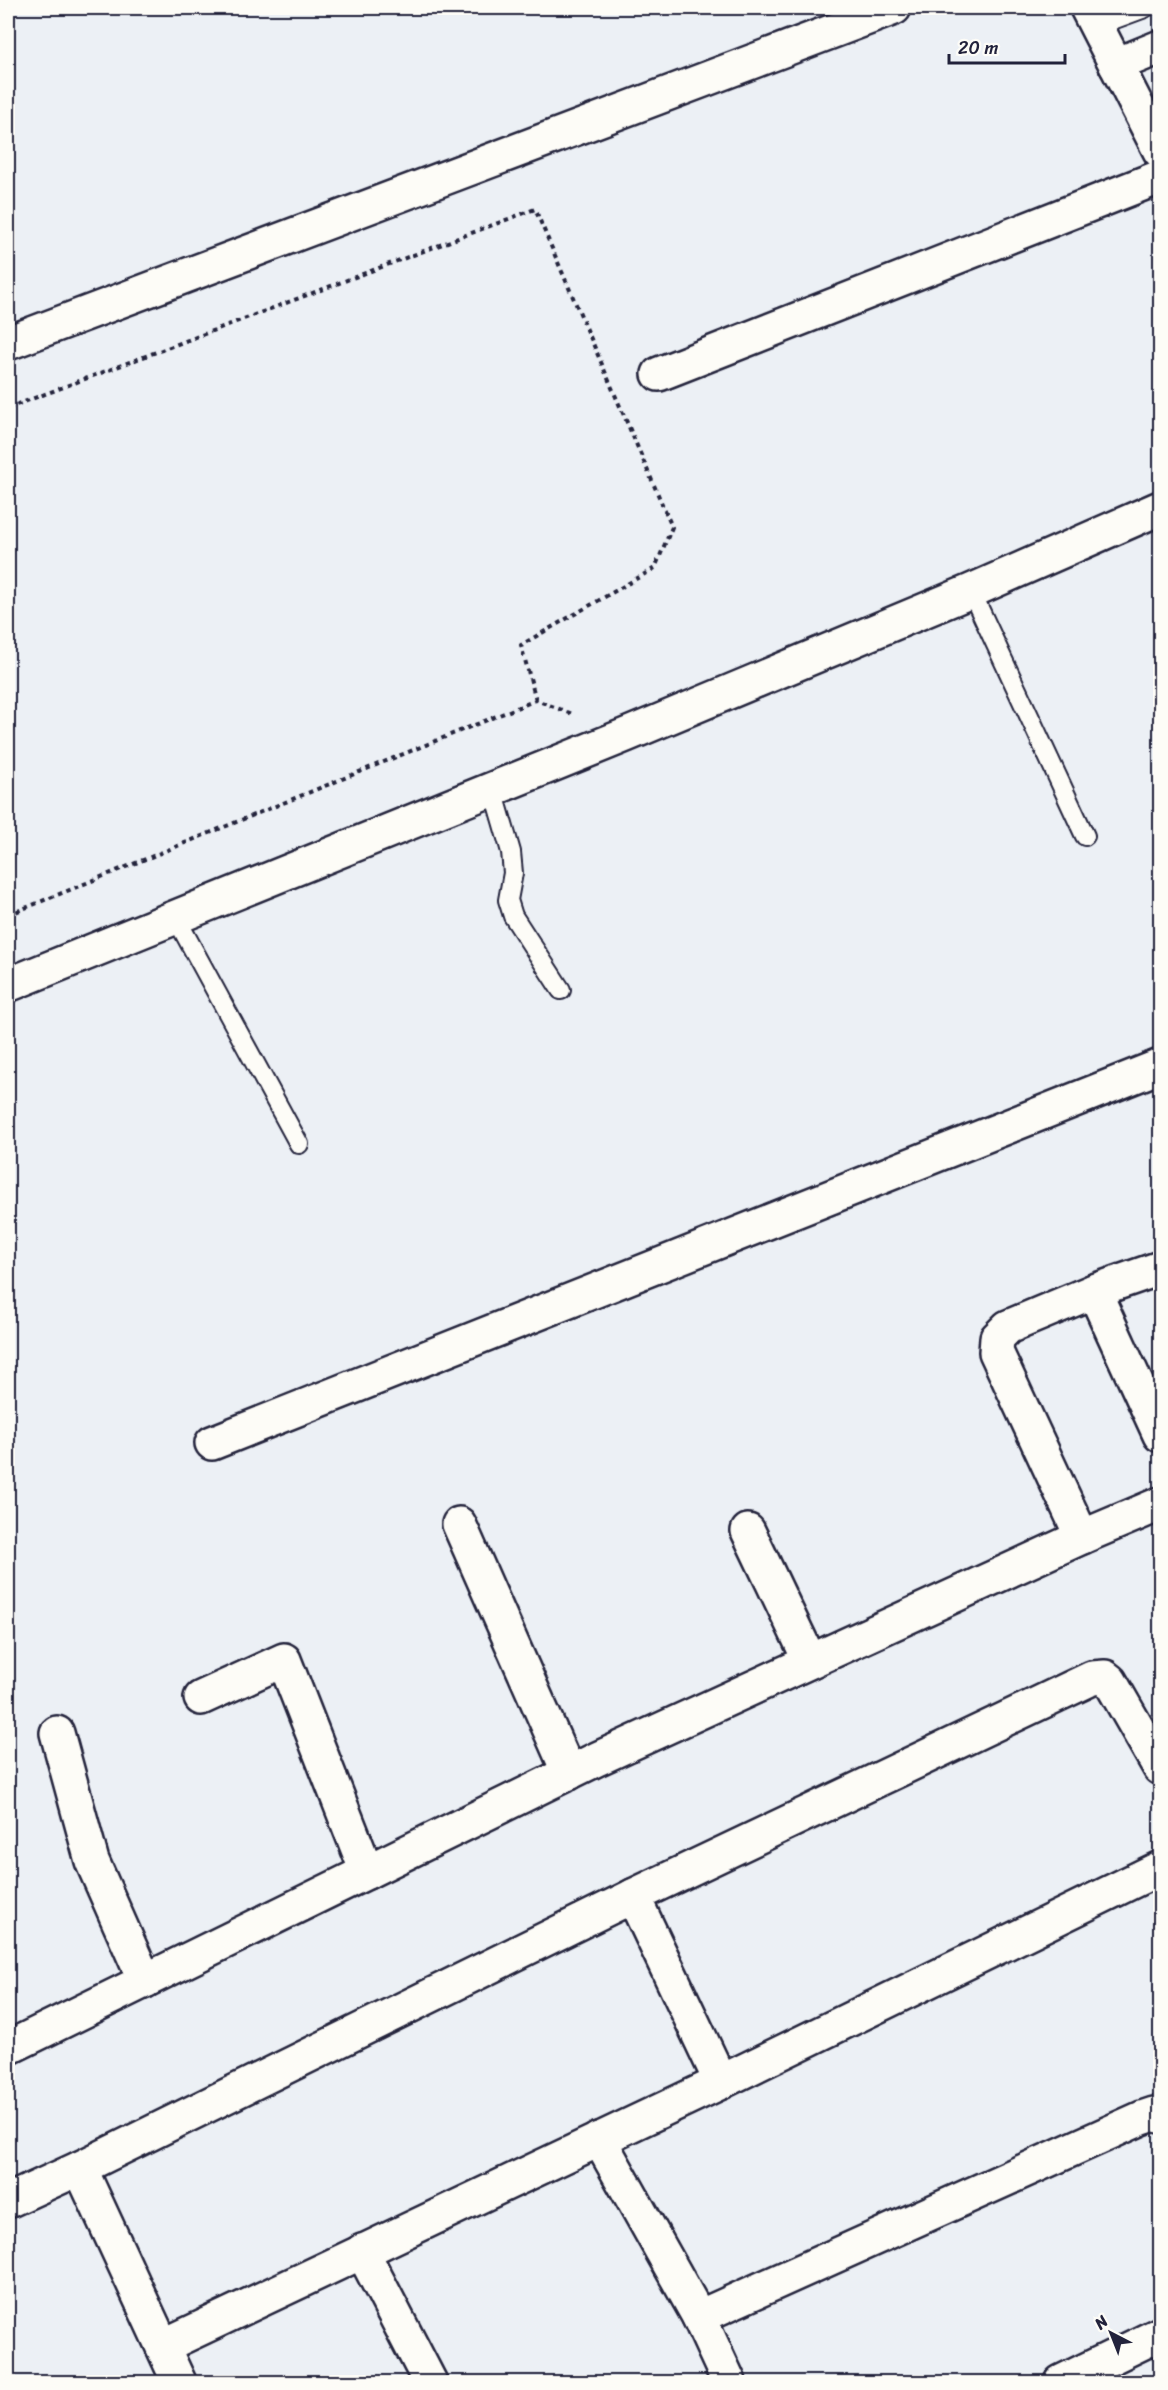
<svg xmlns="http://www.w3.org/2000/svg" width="1168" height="2390" viewBox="0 0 1168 2390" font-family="Sriracha,sans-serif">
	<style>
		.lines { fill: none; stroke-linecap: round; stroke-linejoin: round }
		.lane-casing { stroke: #22223b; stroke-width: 22 }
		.street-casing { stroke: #22223b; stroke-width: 38 }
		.path { stroke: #22223b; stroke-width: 4; stroke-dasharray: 4.5 4.5; stroke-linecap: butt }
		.lane { stroke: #fdfcf7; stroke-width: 18 }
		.street { stroke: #fdfcf7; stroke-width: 33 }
	</style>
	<rect width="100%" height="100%" fill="#ecf0f5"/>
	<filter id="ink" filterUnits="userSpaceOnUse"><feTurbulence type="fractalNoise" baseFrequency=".0167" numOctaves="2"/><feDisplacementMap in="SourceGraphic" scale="12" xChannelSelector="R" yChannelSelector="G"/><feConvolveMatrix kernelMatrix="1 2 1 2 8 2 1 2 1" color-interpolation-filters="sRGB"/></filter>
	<g filter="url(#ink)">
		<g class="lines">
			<g class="lane-casing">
				<g id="lane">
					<polyline points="1096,26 1145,8"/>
					<polyline points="971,591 1085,836"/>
					<polyline points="493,790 511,852 513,873 508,900 513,916 561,990"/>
					<polyline points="175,916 299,1144"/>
				</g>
			</g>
			<g class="street-casing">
				<g id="street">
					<polyline points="1087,8 1160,151"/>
					<polyline points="1116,65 1160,47"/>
					<polyline points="8,343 894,8"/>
					<polyline points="659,374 1160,177"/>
					<polyline points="8,985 626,735 971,591 1160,508"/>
					<polyline points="1094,1291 1160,1435"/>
					<polyline points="212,1443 1160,1066"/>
					<polyline points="459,1524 569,1773"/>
					<polyline points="748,1531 810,1661"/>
					<polyline points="1082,1537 996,1352 997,1338 1008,1327 1094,1291 1160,1268"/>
					<polyline points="201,1698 284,1660 367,1872"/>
					<polyline points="57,1733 92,1861 145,1981"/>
					<polyline points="633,1896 1092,1678 1105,1677 1110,1681 1160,1768"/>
					<polyline points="8,2048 597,1759 1082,1537 1160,1504"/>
					<polyline points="599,2139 699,2317 729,2382"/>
					<polyline points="80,2168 179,2382"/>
					<polyline points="8,2201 80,2168 633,1896 721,2082"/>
					<polyline points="362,2251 430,2382"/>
					<polyline points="699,2317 1142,2118 1154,2114 1160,2116"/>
					<polyline points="163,2346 721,2082 1160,1868"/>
					<polyline points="1061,2382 1160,2334"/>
				</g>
			</g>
			<g class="path">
				<polyline points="8,408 535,209 672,527 655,568 521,645 536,700"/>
				<polyline points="8,915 536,700 575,715"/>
			</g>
			<use href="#lane" class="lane"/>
			<use href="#street" class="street"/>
		</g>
	</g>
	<rect width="1168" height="2390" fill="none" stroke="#fdfcf7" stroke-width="30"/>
	<rect x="15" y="15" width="1138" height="2360" fill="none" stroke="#22223b" stroke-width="2" filter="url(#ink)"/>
	<g transform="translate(1111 2333) rotate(318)" stroke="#fdfcf7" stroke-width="4.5" paint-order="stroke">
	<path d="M0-4.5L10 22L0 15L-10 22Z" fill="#22223b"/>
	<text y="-9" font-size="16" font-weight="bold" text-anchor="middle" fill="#22223b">N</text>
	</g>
	<path d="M949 54v9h116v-9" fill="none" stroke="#22223b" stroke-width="3"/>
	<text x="958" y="54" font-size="18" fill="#22223b" stroke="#fdfcf7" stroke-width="4.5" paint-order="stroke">20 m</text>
</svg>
